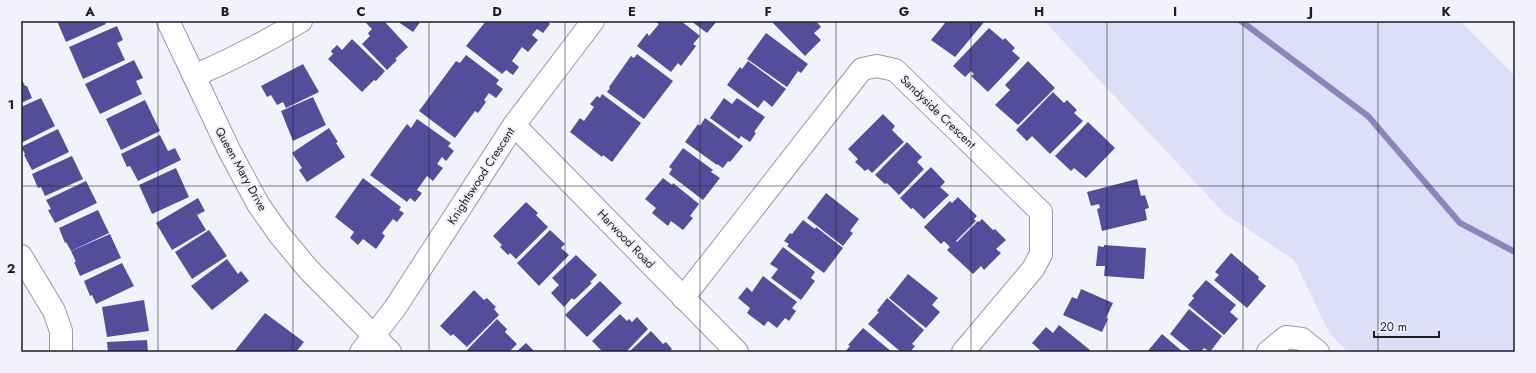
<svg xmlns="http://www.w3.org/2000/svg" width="1536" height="373" viewBox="0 0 1536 373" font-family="Jost,sans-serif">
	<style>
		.green { fill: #dedef8 }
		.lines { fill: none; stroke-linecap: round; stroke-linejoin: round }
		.stream { stroke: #8887ba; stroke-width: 6 }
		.building { fill: #544e9a }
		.minor-casing { stroke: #9798b1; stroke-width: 24 }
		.tertiary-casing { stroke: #9798b1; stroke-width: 24 }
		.minor { stroke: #fff; stroke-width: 22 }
		.tertiary { stroke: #fff; stroke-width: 22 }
		.grid { fill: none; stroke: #1b1c25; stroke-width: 1; stroke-opacity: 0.55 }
		.labels { text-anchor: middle; stroke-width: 4; stroke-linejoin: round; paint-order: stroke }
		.street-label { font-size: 12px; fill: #1b1c25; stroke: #f2f2fd }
		.neatline { fill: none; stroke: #1b1c25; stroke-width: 1.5 }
		.grid-label { font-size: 13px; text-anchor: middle; font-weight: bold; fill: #1b1c25 }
	</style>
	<rect width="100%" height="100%" fill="#f2f2fd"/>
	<polygon class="green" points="1044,21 1460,21 1515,76 1515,352 1348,352 1330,334 1294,260 1224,213"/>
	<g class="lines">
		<polyline class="stream" points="1241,21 1368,116 1460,223 1515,252"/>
	</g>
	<g class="building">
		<polygon points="57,21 104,21 106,24 66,42"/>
		<polygon points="369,21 384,21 408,47 395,59 397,60 387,70 362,44 370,36 368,33 372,29 366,23"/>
		<polygon points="397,21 421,21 413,32"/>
		<polygon points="486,21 547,21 550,24 543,33 537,29 532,35 538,40 528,52 522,47 512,61 519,67 513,75 506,70 502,74 466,46"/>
		<polygon points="654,21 681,21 700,36 693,44 696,46 681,66 678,63 671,72 637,46 647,33 649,36 659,24"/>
		<polygon points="691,21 717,21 707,33"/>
		<polygon points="774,21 816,21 821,27 814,33 821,40 805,56 773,23"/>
		<polygon points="943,21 985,21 955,57 931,40 945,23"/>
		<polygon points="117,26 123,40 117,43 125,60 83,79 69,47"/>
		<polygon points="989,28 1003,40 1005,38 1015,48 1012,51 1020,58 988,92 971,76 974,74 971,71 965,77 953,66"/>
		<polygon points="766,33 808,64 801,73 798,71 787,87 747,59"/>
		<polygon points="352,39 385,71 376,81 374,80 362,92 328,59 333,54 331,51 337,45 342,50"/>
		<polygon points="637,54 673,81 644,119 607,92 610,88 609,87 631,56 634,58"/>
		<polygon points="466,55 499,80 496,84 503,89 496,98 489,93 484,100 486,102 478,113 475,111 455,138 419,111 456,61 460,63"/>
		<polygon points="134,60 143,78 136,81 142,94 100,114 85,84"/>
		<polygon points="748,61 786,89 772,107 764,100 758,108 727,85 740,67 742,69"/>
		<polygon points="1028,61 1055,88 1018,125 995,105 1010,90 1005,85"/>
		<polygon points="303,64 319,92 286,108 283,102 277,105 271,95 267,97 261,86"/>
		<polygon points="21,78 25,86 27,86 32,98 21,103"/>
		<polygon points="1053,92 1064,103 1067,100 1077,110 1074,113 1083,121 1050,154 1032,136 1027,141 1016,130"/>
		<polygon points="602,94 641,123 612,162 603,155 602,157 570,132 580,118 584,121 594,107 590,104 597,96 600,98"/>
		<polygon points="313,97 326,125 293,141 281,111"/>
		<polygon points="41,98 55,126 21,143 21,107"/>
		<polygon points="724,98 732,104 737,98 765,117 754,132 756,133 750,142 741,136 739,139 710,118"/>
		<polygon points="145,100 160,131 121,150 106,119"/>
		<polygon points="883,114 895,126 892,130 904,142 872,173 868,169 865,171 855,162 858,159 848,149"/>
		<polygon points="705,118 743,146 730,162 728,161 723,168 717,164 717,165 685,142 698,124 700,126"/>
		<polygon points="417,119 451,143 448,146 454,151 446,161 442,157 437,164 443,168 433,181 427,176 417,190 422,193 415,202 410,198 407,202 370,175 407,124 411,128"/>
		<polygon points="1088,122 1115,148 1086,178 1074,168 1071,171 1055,156"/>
		<polygon points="329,128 338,142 336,143 345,157 307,182 299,170 302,168 292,153"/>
		<polygon points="58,129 69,152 32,170 24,155 25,154 21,147"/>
		<polygon points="160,135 168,151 175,148 181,160 138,181 130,166 127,167 121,154"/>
		<polygon points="907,142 922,157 917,162 924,169 899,195 887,183 885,184 875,175"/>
		<polygon points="683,148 713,170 711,172 720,178 703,200 669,174 672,169 669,167"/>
		<polygon points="72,156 83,179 45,196 41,187 38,188 32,174"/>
		<polygon points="931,167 945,182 940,187 949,195 924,219 913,208 911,209 900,198"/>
		<polygon points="176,168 189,197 152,214 139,185"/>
		<polygon points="363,178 401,207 399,210 404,213 397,222 393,219 382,233 385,236 376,249 363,239 358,245 350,238 354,232 335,217"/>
		<polygon points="663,178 672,185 673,183 699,204 690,216 693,218 683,230 671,221 668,226 652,213 656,208 645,199"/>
		<polygon points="1137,179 1141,196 1145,195 1149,208 1145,209 1147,220 1102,231 1097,209 1100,208 1099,204 1091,206 1087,192"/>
		<polygon points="86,181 97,203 55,223 48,210 51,209 46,200"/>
		<polygon points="826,193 859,219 850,231 853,233 843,246 807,218"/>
		<polygon points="958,197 977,216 974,219 976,221 956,241 957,242 978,221 979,222 982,219 993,230 995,229 1006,240 996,249 1001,253 984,270 981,266 973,274 947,250 950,247 944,241 941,244 924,227 950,201 952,203"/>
		<polygon points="198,198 205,211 197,215 206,230 172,250 156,223"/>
		<polygon points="526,202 538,213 536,215 548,227 516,259 510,253 508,255 500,247 502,245 493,236"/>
		<polygon points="98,210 109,233 71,251 66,242 65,243 59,228"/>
		<polygon points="803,220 815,229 816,227 843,248 824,273 787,246 789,244 784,241 790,233 792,234"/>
		<polygon points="209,230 227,256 192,279 175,252"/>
		<polygon points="550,230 565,244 561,248 569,255 539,286 517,263"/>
		<polygon points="110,234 121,258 80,276 74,262 76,262 71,251"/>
		<polygon points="1104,245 1146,248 1144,279 1104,276 1105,266 1096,266 1098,246 1104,247"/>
		<polygon points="783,247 815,272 811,278 815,281 801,300 771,278 778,269 770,264"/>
		<polygon points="1231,253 1259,277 1258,279 1266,286 1247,308 1214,280 1219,275 1215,272"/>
		<polygon points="576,255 597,275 590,282 592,283 574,300 572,298 564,307 551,293 559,285 552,278"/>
		<polygon points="227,259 238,274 241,271 249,281 212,310 191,286"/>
		<polygon points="122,263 134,286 96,304 92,295 90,296 84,281"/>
		<polygon points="908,274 938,298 932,305 940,312 926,328 889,298"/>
		<polygon points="763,276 797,302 792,308 796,311 789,321 785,318 777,328 768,321 764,326 747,313 750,308 738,298 747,287 752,292"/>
		<polygon points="1206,280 1236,305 1230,312 1238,319 1224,335 1188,305 1194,298 1192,296"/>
		<polygon points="600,281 622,303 587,337 565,315"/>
		<polygon points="1081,289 1113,303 1106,318 1108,319 1102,332 1063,315 1072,297 1077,299"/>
		<polygon points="474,290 484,300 487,298 496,307 494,309 499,315 467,347 453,334 451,336 440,326"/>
		<polygon points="887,298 924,330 912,344 915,346 910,352 903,351 901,352 868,324 879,312 877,311"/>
		<polygon points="144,300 149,331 107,337 102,307"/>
		<polygon points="1189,309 1222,336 1210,352 1204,348 1201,352 1192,352 1170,334"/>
		<polygon points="265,313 304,342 296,352 234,352"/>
		<polygon points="620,314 627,321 629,319 632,322 637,317 648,329 626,352 603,352 592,341"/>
		<polygon points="497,319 507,329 505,332 517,344 509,352 465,352"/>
		<polygon points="1059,325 1090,350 1088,352 1042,352 1032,343 1046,327 1053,333"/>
		<polygon points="863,328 892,352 845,352 850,346 848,345"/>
		<polygon points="651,331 663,344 666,342 672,349 669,352 629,352"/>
		<polygon points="1162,334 1183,352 1147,352"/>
		<polygon points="147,340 148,352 108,352 107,342"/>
		<polygon points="526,343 535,352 516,352"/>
	</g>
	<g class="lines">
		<g class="minor-casing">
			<g id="minor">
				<path d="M 194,76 C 231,60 266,42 301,21"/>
				<polyline points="514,125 737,352"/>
				<polyline points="21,256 54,311 61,331 61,352"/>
				<polyline points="683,298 862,69 877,66 895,70 1041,212 1041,254 1033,269 963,352"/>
				<polyline points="361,352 395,308 514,125 593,21"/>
				<polyline points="1268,352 1286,337 1302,339 1318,352"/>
			</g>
		</g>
		<g class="tertiary-casing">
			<polyline id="tertiary" points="168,21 229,150 258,204 279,234 308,269 390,352"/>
		</g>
		<use href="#minor" class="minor"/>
		<use href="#tertiary" class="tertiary"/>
	</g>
	<path class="grid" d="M 158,21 L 158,352M 293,21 L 293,352M 429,21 L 429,352M 565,21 L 565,352M 700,21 L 700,352M 836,21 L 836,352M 971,21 L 971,352M 1107,21 L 1107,352M 1243,21 L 1243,352M 1378,21 L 1378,352M 21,186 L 1515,186"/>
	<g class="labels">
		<g class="street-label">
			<text transform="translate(938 112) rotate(44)" y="4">Sandyside Crescent</text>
			<text transform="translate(241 169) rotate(61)" y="4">Queen Mary Drive</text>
			<text transform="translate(481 176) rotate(-57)" y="4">Knightswood Crescent</text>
			<text transform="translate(626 239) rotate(46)" y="4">Harwood Road</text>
		</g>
	</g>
	<rect width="1536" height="373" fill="none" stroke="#f2f2fd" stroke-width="44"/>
	<path d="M1374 331v6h65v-6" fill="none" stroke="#1b1c25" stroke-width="2"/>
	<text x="1380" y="331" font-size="12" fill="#1b1c25" stroke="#f2f2fd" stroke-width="3" paint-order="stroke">20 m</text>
	<rect x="22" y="22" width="1492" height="329" class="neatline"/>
	<g class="grid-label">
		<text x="90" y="16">A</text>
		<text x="225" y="16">B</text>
		<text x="361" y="16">C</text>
		<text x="497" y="16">D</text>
		<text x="632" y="16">E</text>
		<text x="768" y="16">F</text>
		<text x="904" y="16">G</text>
		<text x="1039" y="16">H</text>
		<text x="1175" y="16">I</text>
		<text x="1311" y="16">J</text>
		<text x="1446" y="16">K</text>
		<text x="11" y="109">1</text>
		<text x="11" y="273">2</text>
	</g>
</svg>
